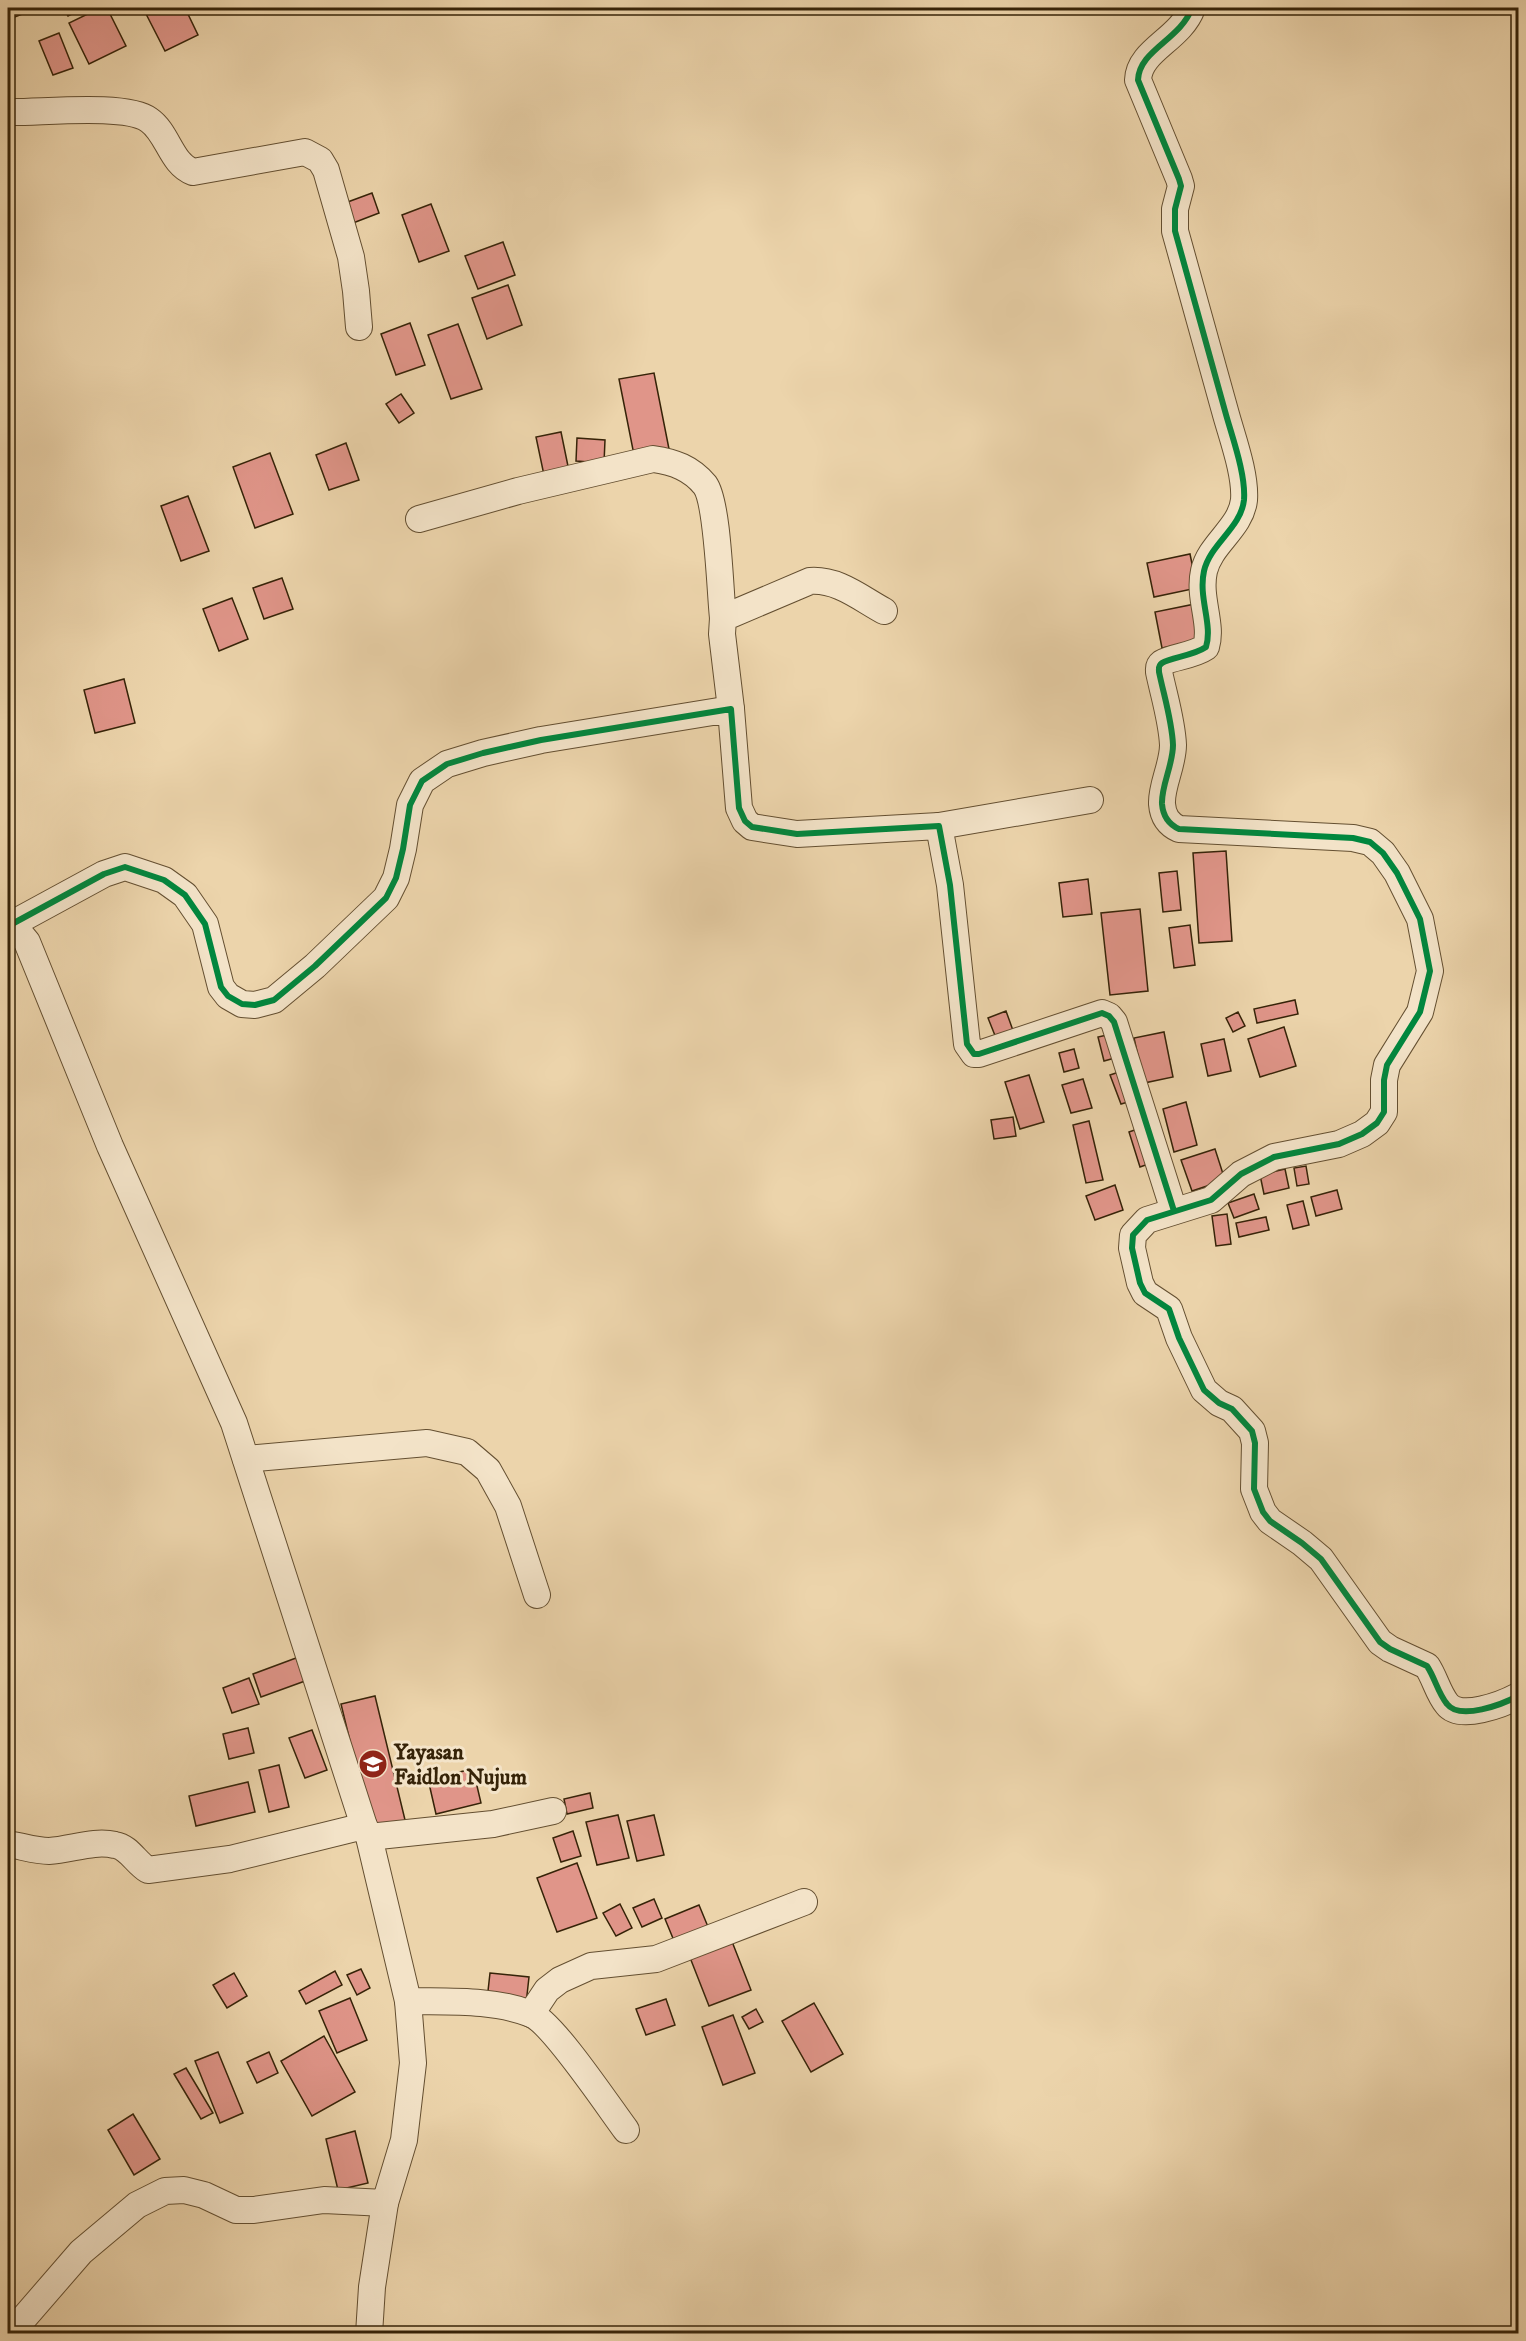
<svg xmlns="http://www.w3.org/2000/svg" width="1526" height="2341" viewBox="0 0 1526 2341" font-family="'IM FELL DW Pica',serif">
	<style>
		.building { fill: #e09589; stroke: #362308; stroke-width: 1.5 }
		.lines { fill: none; stroke-linecap: round; stroke-linejoin: round }
		.minor-casing { stroke: #644f31; stroke-width: 28 }
		.minor { stroke: #f3e3c8; stroke-width: 26 }
		.cycleway-casing { stroke: #f3e3c8; stroke-width: 10 }
		.cycleway { stroke: #00873e; stroke-width: 6 }
		.labels { text-anchor: middle; stroke-width: 6; stroke-linejoin: round; paint-order: stroke }
		.poi-label { font-size: 22px; font-weight: bold; fill: #362308; stroke: #f3e3c8; text-anchor: start }
	</style>
	<rect width="100%" height="100%" fill="#ecd4ab"/>
	<filter id="stains"><feTurbulence type="fractalNoise" baseFrequency=".00333" numOctaves="4"/><feColorMatrix values="0 0 0 0 .2 0 0 0 0 .09 0 0 0 0 .02 0 0 0 .5 -.17"/></filter>
	<radialGradient id="worn" r=".72"><stop offset=".6" stop-color="#630" stop-opacity="0"/><stop offset="1" stop-color="#630" stop-opacity=".3"/></radialGradient>
	<g class="building">
		<polygon points="8,8 38,8 12,18"/>
		<polygon points="64,8 84,8 68,16"/>
		<polygon points="100,8 107,8 126,46 89,64 69,23"/>
		<polygon points="143,8 185,8 198,35 165,51"/>
		<polygon points="59,33 73,68 53,75 39,41"/>
		<polygon points="372,193 379,213 353,223 345,203"/>
		<polygon points="431,204 449,251 419,262 402,215"/>
		<polygon points="503,242 515,275 478,289 465,256"/>
		<polygon points="508,285 522,325 487,339 472,298"/>
		<polygon points="410,323 425,365 396,375 381,334"/>
		<polygon points="458,324 482,389 451,399 428,335"/>
		<polygon points="654,373 669,449 634,455 619,379"/>
		<polygon points="401,394 414,413 399,423 386,404"/>
		<polygon points="561,432 570,476 545,480 536,437"/>
		<polygon points="577,438 605,440 604,463 576,461"/>
		<polygon points="346,443 359,480 329,490 316,455"/>
		<polygon points="270,453 293,514 255,528 233,467"/>
		<polygon points="188,496 209,551 181,561 161,506"/>
		<polygon points="1190,554 1197,588 1154,597 1147,563"/>
		<polygon points="282,578 293,609 264,619 253,588"/>
		<polygon points="232,598 248,639 219,651 203,609"/>
		<polygon points="1195,604 1202,640 1162,648 1155,612"/>
		<polygon points="124,679 135,723 95,733 84,690"/>
		<polygon points="1226,851 1232,941 1199,943 1193,853"/>
		<polygon points="1177,871 1181,910 1163,912 1159,873"/>
		<polygon points="1088,879 1092,914 1063,917 1059,883"/>
		<polygon points="1140,909 1148,991 1110,995 1101,913"/>
		<polygon points="1190,925 1195,965 1174,968 1169,928"/>
		<polygon points="1295,1000 1298,1014 1257,1023 1254,1009"/>
		<polygon points="1006,1011 1015,1036 998,1043 988,1018"/>
		<polygon points="1238,1012 1245,1026 1233,1032 1226,1018"/>
		<polygon points="1284,1027 1296,1066 1260,1077 1248,1039"/>
		<polygon points="1164,1032 1173,1077 1144,1083 1134,1038"/>
		<polygon points="1116,1033 1122,1056 1104,1061 1098,1037"/>
		<polygon points="1224,1039 1231,1071 1208,1076 1201,1044"/>
		<polygon points="1074,1049 1079,1068 1064,1072 1059,1053"/>
		<polygon points="1125,1070 1135,1100 1121,1104 1110,1075"/>
		<polygon points="1029,1075 1044,1122 1020,1129 1005,1082"/>
		<polygon points="1083,1079 1092,1108 1071,1113 1062,1085"/>
		<polygon points="1186,1102 1197,1145 1174,1152 1163,1109"/>
		<polygon points="1013,1117 1016,1136 994,1139 991,1120"/>
		<polygon points="1089,1121 1103,1180 1086,1183 1073,1125"/>
		<polygon points="1143,1127 1154,1162 1140,1167 1129,1132"/>
		<polygon points="1215,1149 1225,1180 1192,1191 1181,1160"/>
		<polygon points="1306,1166 1309,1184 1297,1186 1294,1168"/>
		<polygon points="1285,1169 1289,1188 1264,1194 1260,1175"/>
		<polygon points="1115,1185 1123,1210 1095,1220 1086,1196"/>
		<polygon points="1337,1190 1342,1209 1316,1216 1311,1197"/>
		<polygon points="1254,1194 1259,1209 1234,1218 1228,1203"/>
		<polygon points="1303,1201 1309,1225 1293,1229 1287,1205"/>
		<polygon points="1227,1214 1231,1244 1216,1246 1212,1216"/>
		<polygon points="1266,1217 1269,1230 1239,1237 1236,1223"/>
		<polygon points="296,1658 305,1681 261,1697 253,1674"/>
		<polygon points="249,1678 259,1704 232,1713 223,1688"/>
		<polygon points="375,1696 406,1824 372,1832 341,1704"/>
		<polygon points="248,1728 254,1753 229,1759 223,1734"/>
		<polygon points="312,1730 327,1770 305,1778 289,1738"/>
		<polygon points="279,1765 289,1807 269,1812 259,1770"/>
		<polygon points="473,1769 481,1803 436,1814 428,1779"/>
		<polygon points="248,1782 255,1812 196,1826 189,1796"/>
		<polygon points="590,1793 593,1808 567,1814 564,1799"/>
		<polygon points="618,1815 629,1858 597,1865 586,1822"/>
		<polygon points="654,1815 664,1855 637,1861 627,1821"/>
		<polygon points="573,1831 581,1856 561,1862 553,1838"/>
		<polygon points="577,1863 597,1918 557,1932 537,1878"/>
		<polygon points="654,1899 662,1918 642,1927 633,1908"/>
		<polygon points="620,1904 632,1928 616,1936 603,1913"/>
		<polygon points="699,1905 711,1934 677,1948 665,1919"/>
		<polygon points="731,1939 751,1990 709,2006 689,1955"/>
		<polygon points="361,1969 370,1988 357,1995 347,1975"/>
		<polygon points="335,1971 342,1985 306,2004 299,1991"/>
		<polygon points="234,1973 247,1996 227,2008 213,1985"/>
		<polygon points="490,1973 529,1977 526,2004 487,2000"/>
		<polygon points="350,1998 367,2040 337,2053 319,2011"/>
		<polygon points="666,1999 675,2025 646,2035 636,2009"/>
		<polygon points="814,2003 843,2054 811,2072 782,2021"/>
		<polygon points="756,2009 763,2022 749,2029 742,2017"/>
		<polygon points="733,2015 755,2073 723,2085 702,2027"/>
		<polygon points="324,2036 355,2092 312,2116 281,2061"/>
		<polygon points="218,2052 243,2113 220,2123 195,2061"/>
		<polygon points="269,2052 278,2073 257,2083 247,2062"/>
		<polygon points="186,2068 213,2113 201,2119 174,2074"/>
		<polygon points="133,2114 160,2159 134,2175 108,2130"/>
		<polygon points="355,2131 368,2183 338,2190 326,2139"/>
	</g>
	<g class="lines">
		<g class="minor-casing">
			<g id="minor">
				<path d="M 1192,8 C 1180,40 1139,50 1138,80 L 1179,179 L 1181,186 L 1175,209 L 1175,231 C 1192,291 1208,351 1225,411 C 1232,437 1246,474 1244,500 C 1241,528 1210,544 1204,571 C 1198,598 1213,624 1206,647 C 1193,656 1171,657 1162,663 C 1158,666 1159,668 1159,672 C 1164,696 1172,721 1173,745 C 1173,765 1161,786 1162,804 C 1163,816 1168,824 1179,829 L 1353,838 L 1370,842 L 1383,853 L 1397,873 L 1420,919 L 1430,971 L 1420,1012 L 1387,1065 L 1384,1080 L 1384,1112 L 1377,1123 L 1362,1134 L 1339,1144 L 1274,1157 L 1241,1174 L 1211,1200 L 1147,1220 L 1133,1235 L 1132,1248 L 1140,1283 L 1145,1293 L 1169,1309 L 1179,1338 L 1204,1390 L 1219,1403 L 1232,1409 L 1252,1431 L 1255,1443 L 1254,1489 L 1263,1512 L 1270,1521 L 1302,1543 L 1321,1559 L 1380,1642 L 1390,1649 L 1427,1666 C 1435,1678 1438,1693 1447,1704 C 1460,1721 1503,1704 1518,1696"/>
				<path d="M 8,112 C 39,113 126,103 149,120 C 168,133 171,164 193,172 L 305,152 L 320,160 L 326,170 L 351,257 L 356,291 L 359,327"/>
				<path d="M 419,519 L 518,491 L 653,459 C 674,462 691,468 705,485 C 718,503 720,592 723,618"/>
				<path d="M 731,709 L 722,634 L 723,618 L 810,581 C 838,579 860,598 884,611"/>
				<polyline points="939,826 1090,800"/>
				<polyline points="8,919 27,942 110,1146 234,1423 364,1826 369,1837 408,2001 413,2063 404,2140 385,2203 324,2200 254,2210 236,2210 204,2195 184,2190 165,2191 137,2205 81,2252 10,2334"/>
				<polyline points="12,924 104,874 125,867 164,880 185,895 205,924 221,987 228,996 242,1004 255,1005 274,1000 315,966 386,898 396,878 403,849 410,805 422,781 447,764 483,753 541,740 731,709 739,808 745,821 752,827 797,834 939,826 950,885 967,1044 974,1054 979,1054 1102,1013 1109,1016 1114,1022 1174,1211"/>
				<polyline points="246,1459 427,1443 467,1452 488,1470 508,1506 537,1595"/>
				<polyline points="369,1837 493,1824 553,1811"/>
				<path d="M 8,1844 C 21,1846 36,1851 49,1851 C 71,1850 93,1840 115,1845 C 129,1847 136,1863 148,1870 L 230,1859 L 364,1826"/>
				<path d="M 408,2001 C 447,2002 493,1999 531,2014 C 553,2023 608,2106 626,2130"/>
				<polyline points="531,2014 547,1990 560,1980 591,1966 656,1959 804,1902"/>
				<polyline points="369,2334 372,2287 385,2203"/>
			</g>
		</g>
		<use href="#minor" class="minor"/>
		<g class="cycleway-casing">
			<g id="cycleway">
				<path d="M 1192,8 C 1180,40 1139,50 1138,80 L 1179,179 L 1181,186 L 1175,209 L 1175,231 C 1192,291 1208,351 1225,411 C 1232,437 1246,474 1244,500 C 1241,528 1210,544 1204,571 C 1198,598 1213,624 1206,647 C 1193,656 1171,657 1162,663 C 1158,666 1159,668 1159,672 C 1164,696 1172,721 1173,745 C 1173,765 1161,786 1162,804 C 1163,816 1168,824 1179,829 L 1353,838 L 1370,842 L 1383,853 L 1397,873 L 1420,919 L 1430,971 L 1420,1012 L 1387,1065 L 1384,1080 L 1384,1112 L 1377,1123 L 1362,1134 L 1339,1144 L 1274,1157 L 1241,1174 L 1211,1200 L 1147,1220 L 1133,1235 L 1132,1248 L 1140,1283 L 1145,1293 L 1169,1309 L 1179,1338 L 1204,1390 L 1219,1403 L 1232,1409 L 1252,1431 L 1255,1443 L 1254,1489 L 1263,1512 L 1270,1521 L 1302,1543 L 1321,1559 L 1380,1642 L 1390,1649 L 1427,1666 C 1435,1678 1438,1693 1447,1704 C 1460,1721 1503,1704 1518,1696"/>
				<polyline points="12,924 104,874 125,867 164,880 185,895 205,924 221,987 228,996 242,1004 255,1005 274,1000 315,966 386,898 396,878 403,849 410,805 422,781 447,764 483,753 541,740 731,709 739,808 745,821 752,827 797,834 939,826 950,885 967,1044 974,1054 979,1054 1102,1013 1109,1016 1114,1022 1174,1211"/>
			</g>
		</g>
		<use href="#cycleway" class="cycleway"/>
	</g>
	<defs>
		<g id="school-disc" transform="scale(1.5)"><circle r="9.5" fill="#8f2418" stroke="#f3e3c8"/><path d="M0-5L7-2L0 1L-7-2ZM-4 1L0 2.5L4 1V4Q0 6-4 4Z" fill="#fff"/></g>
	</defs>
	<g fill-rule="evenodd">
		<use href="#school-disc" x="373" y="1764"/>
	</g>
	<g class="labels">
		<g class="poi-label">
			<text x="394" y="1759">Yayasan<tspan x="394" dy="25">Faidlon Nujum</tspan></text>
		</g>
	</g>
	<rect width="1526" height="2341" fill="none" stroke="#ecd4ab" stroke-width="30"/>
	<rect x="9" y="9" width="1508" height="2323" fill="none" stroke="#362308" stroke-width="3"/>
	<rect x="15" y="15" width="1496" height="2311" fill="none" stroke="#362308" stroke-width="1.5"/>
	<rect width="100%" height="100%" filter="url(#stains)"/>
	<rect width="100%" height="100%" fill="url(#worn)"/>
</svg>
